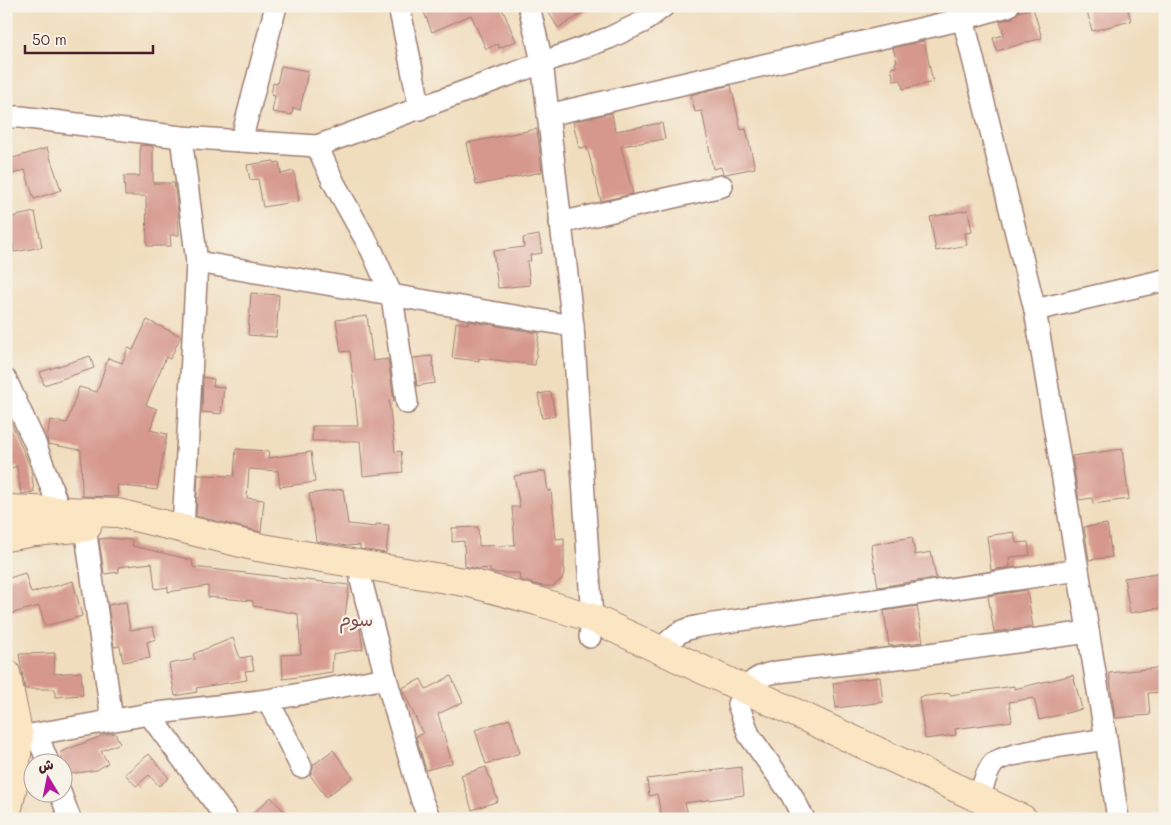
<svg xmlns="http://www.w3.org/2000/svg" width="1171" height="825" viewBox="0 0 1171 825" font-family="Mali,'Playpen Sans Arabic',sans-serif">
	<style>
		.building { fill: #d6988d }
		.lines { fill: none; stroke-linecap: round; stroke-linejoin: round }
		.street-casing { stroke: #9d7e74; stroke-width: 24 }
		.secondary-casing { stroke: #9d7e74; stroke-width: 30 }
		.street { stroke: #fff; stroke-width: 21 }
		.secondary { stroke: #fbe6c4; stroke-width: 28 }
		.labels { text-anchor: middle; stroke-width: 4.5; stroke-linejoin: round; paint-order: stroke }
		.quarter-label { font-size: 18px; fill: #7b494d; stroke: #f7f3e8 }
	</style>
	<rect width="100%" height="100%" fill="#f7f3e8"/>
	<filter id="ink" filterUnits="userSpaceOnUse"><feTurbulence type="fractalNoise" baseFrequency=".02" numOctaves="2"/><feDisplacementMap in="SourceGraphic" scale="10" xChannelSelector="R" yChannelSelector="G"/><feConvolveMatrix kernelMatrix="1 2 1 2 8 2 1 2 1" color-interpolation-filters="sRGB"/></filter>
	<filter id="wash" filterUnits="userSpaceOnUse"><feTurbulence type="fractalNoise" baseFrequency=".0096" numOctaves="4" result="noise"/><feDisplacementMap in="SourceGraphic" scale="20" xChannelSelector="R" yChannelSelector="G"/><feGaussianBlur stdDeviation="1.12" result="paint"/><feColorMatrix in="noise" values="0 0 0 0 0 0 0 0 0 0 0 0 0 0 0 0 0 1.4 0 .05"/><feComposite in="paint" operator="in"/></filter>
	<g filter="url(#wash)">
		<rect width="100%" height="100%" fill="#f0ddbd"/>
		<g id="blocks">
			<g class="building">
				<polygon points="431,6 501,6 516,41 499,48 498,44 486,49 471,15 432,32 423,10"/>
				<polygon points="545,6 595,6 558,28"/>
				<polygon points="1086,6 1127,6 1131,21 1092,31"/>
				<polygon points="1033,8 1042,38 997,51 993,38 1004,35 1000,21 1012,18 1018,12"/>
				<polygon points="924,41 933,82 903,89 901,80 894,81 891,68 896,67 895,62 897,62 893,48"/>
				<polygon points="281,66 308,71 300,110 293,108 292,115 272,112 275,96 271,95 273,83 277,84"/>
				<polygon points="731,85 741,130 746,129 755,168 726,174 723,174 721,167 713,169 702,111 695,112 691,95"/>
				<polygon points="612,113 615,131 662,123 665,139 621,146 633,194 601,201 587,147 579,148 573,122"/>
				<polygon points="537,129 542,172 476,185 467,143"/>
				<polygon points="140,145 153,146 153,183 174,183 178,212 179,235 170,235 171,246 147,246 146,196 125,196 124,176 140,176"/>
				<polygon points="47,148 61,190 34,199 25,170 6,176 6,160"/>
				<polygon points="274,161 275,163 279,162 281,174 294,171 299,201 263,207 258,179 250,180 247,165"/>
				<polygon points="968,210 972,232 965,233 967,245 936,251 930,217"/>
				<polygon points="35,212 42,247 14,252 13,244 6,245 6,218"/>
				<polygon points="539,235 542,253 530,255 531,261 527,261 530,285 498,288 493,251 524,247 523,238"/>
				<polygon points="251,293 279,295 276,337 248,335"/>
				<polygon points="367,316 373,361 388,359 394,400 389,401 395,452 401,451 403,472 363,476 360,441 312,441 312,426 358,426 350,351 341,352 336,320"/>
				<polygon points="147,320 181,336 170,359 166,357 146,405 157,409 150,430 167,434 157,490 117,485 118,497 82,496 81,450 48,444 47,439 50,420 67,423 79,387 97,392 108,358 122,363 128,348 133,350"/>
				<polygon points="468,321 539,333 535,365 479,358 479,361 452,358 456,322 468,324"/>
				<polygon points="90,356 94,368 44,385 40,372"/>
				<polygon points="432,356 435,383 417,386 413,358"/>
				<polygon points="203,377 214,379 213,386 224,387 221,414 202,412"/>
				<polygon points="551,392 555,416 542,418 538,394"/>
				<polygon points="6,410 31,469 34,492 21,494 17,466 6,470"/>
				<polygon points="236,449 269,451 268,458 311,452 315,482 280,487 278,471 249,469 247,498 264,500 261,532 196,516 198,475 234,476"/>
				<polygon points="1122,449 1129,499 1093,504 1092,498 1079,500 1072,456"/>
				<polygon points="545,471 548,491 551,490 556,539 564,538 564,573 562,579 553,586 542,586 520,580 519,573 495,573 490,572 490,568 478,569 465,566 464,541 452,542 452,528 478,527 479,546 515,545 512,507 520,507 514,476"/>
				<polygon points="343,489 348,524 376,527 376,524 389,525 386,553 360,549 360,545 347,546 316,541 309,494"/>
				<polygon points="1107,524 1112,557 1089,560 1084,527"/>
				<polygon points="1014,532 1016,543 1028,542 1030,555 1009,557 1010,567 991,570 987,536"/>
				<polygon points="912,537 915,555 931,552 936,578 878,587 871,545"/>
				<polygon points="109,538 132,540 133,546 192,560 193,567 349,585 344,625 359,622 363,649 333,654 332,672 283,679 282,655 301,654 298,614 253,606 253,601 208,597 208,586 168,592 168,587 155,589 152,563 118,567 119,572 104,574 99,539"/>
				<polygon points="1163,572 1165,607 1130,613 1124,578"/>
				<polygon points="25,573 31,593 73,581 82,616 45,626 39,606 6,615 6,579"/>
				<polygon points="1027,590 1033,627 994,632 988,596"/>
				<polygon points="126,602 130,630 153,627 156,639 147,642 150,658 123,662 120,646 114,647 108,605"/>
				<polygon points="917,606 923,642 889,646 884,611"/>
				<polygon points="233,638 240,658 251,656 254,670 245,671 247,680 196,688 197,692 175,696 169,664 195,659 193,654"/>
				<polygon points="55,653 54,674 81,672 83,695 55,697 55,689 25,689 19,654"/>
				<polygon points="1165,667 1165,692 1148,693 1150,715 1115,718 1109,673"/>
				<polygon points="1073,675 1082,709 1039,720 1034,698 1009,702 1012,721 955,729 956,735 925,739 919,697 950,693 950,695 1014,686 1014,689"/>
				<polygon points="451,676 463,702 438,714 452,763 426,770 416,736 423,734 402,688 421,679 426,689"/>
				<polygon points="880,677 883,702 836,708 833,683"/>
				<polygon points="510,719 520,753 486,764 475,730"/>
				<polygon points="115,733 120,743 101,751 108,763 97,770 64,775 61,752 104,735"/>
				<polygon points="333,750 353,777 326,797 310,775 313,768 313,765"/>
				<polygon points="149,754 169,778 159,786 149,775 136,786 125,774"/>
				<polygon points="486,767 498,801 472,810 461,775"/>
				<polygon points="741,767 744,795 685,803 689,819 662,819 657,794 649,796 647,779"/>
				<polygon points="271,797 291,819 247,819"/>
			</g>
		</g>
	</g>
	<g filter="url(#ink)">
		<use href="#blocks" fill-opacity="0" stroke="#9d7e74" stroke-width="1"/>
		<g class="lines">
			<g class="street-casing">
				<g id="street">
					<polyline points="399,6 420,109"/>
					<polyline points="529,6 542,62 573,326 592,618 590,637"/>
					<polyline points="960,6 1035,310 1106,739 1118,819"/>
					<polyline points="548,115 963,19 1008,6"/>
					<polyline points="6,117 21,117 181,137 317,146 609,38 643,22 664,6"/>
					<polyline points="181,137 197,262 183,529"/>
					<polyline points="241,141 276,6"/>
					<polyline points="317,146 334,183 372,251 392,296 407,403"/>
					<polyline points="560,223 722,186"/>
					<polyline points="197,262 573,326"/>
					<polyline points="1035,310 1165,280"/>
					<polyline points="6,380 35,443 60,511"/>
					<polyline points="85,527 112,720"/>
					<polyline points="361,580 386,678 422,801 430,819"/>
					<path d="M 660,651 C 674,635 679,630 700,626 L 1078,570"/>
					<polyline points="268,700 301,767"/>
					<polyline points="149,714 227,819"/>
					<polyline points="37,735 48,762"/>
					<polyline points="19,737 149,714 268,700 386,678"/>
					<polyline points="60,792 70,819"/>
					<path d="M 979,798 C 983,787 986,771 994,763 C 1003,753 1088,742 1106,739"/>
					<path d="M 804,819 L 791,794 L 749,735 L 738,704 C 749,683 753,676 777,672 L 922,655 L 1088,632"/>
				</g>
			</g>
			<g class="secondary-casing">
				<g id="secondary">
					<polyline points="6,509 118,513 257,547 470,583 537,601 592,618 1023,819"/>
					<polyline points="6,537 35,532 87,527"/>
					<polyline points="6,673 19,737 14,781 6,817"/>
				</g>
			</g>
			<use href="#street" class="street"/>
			<use href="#secondary" class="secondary"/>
		</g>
	</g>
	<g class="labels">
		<g class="quarter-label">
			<text x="356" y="626">سوم</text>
		</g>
	</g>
	<rect width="1171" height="825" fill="none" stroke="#f7f3e8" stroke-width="25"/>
	<g transform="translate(48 778) rotate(350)"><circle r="24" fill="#f7f3e8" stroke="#b29e9c"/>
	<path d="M0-4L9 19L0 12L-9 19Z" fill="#b5179e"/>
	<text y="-8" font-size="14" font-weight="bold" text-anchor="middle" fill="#4a1f2b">ش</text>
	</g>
	<path d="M25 45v8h128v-8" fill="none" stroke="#4a1f2b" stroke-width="2.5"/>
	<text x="32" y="45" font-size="15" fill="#4a1f2b" stroke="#f7f3e8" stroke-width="4" paint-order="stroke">50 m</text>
</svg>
